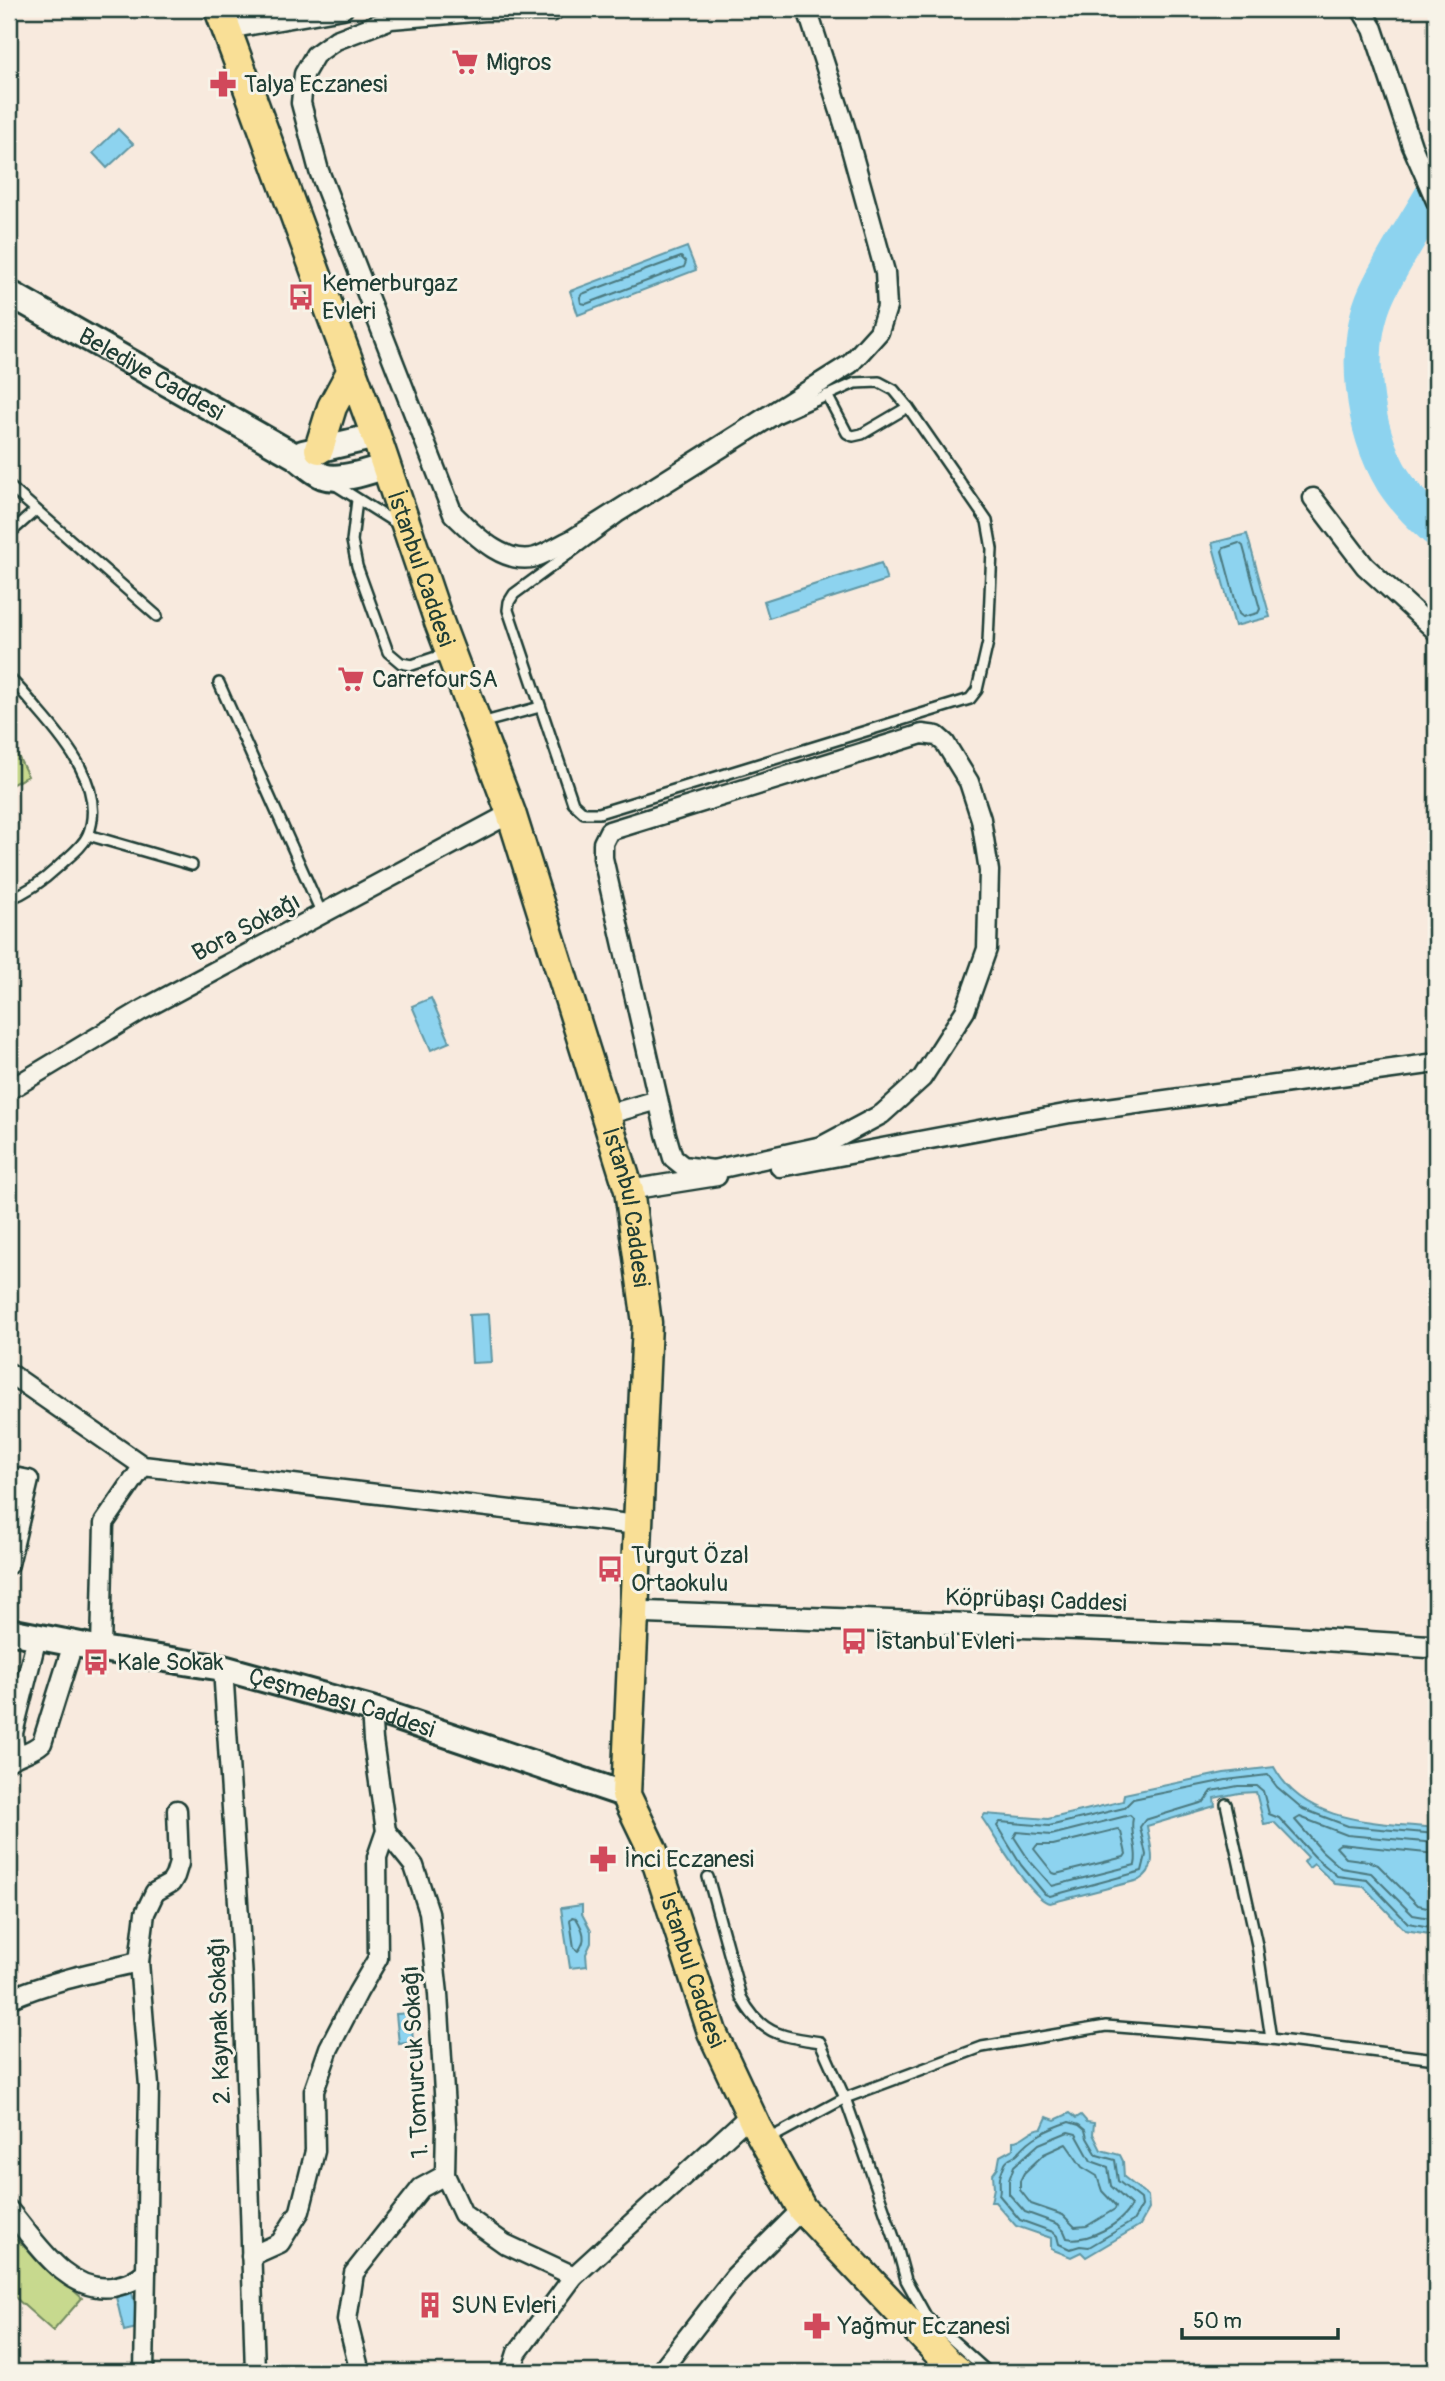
<svg xmlns="http://www.w3.org/2000/svg" width="1445" height="2381" viewBox="0 0 1445 2381" font-family="Pangolin,sans-serif">
	<style>
		.green { fill: #c7d98e; stroke: #738b61; stroke-width: 2 }
		.water { fill: #8dd3ef; stroke: #6197a4; stroke-width: 2 }
		.lines { fill: none; stroke-linecap: round; stroke-linejoin: round }
		.shore { stroke: #4b797f; stroke-width: 2 }
		.river { stroke: #8dd3ef; stroke-width: 37 }
		.service-casing { stroke: #1f3d34; stroke-width: 14 }
		.minor-casing { stroke: #1f3d34; stroke-width: 23 }
		.tertiary-casing { stroke: #1f3d34; stroke-width: 26 }
		.secondary-casing { stroke: #1f3d34; stroke-width: 30 }
		.primary-casing { stroke: #1f3d34; stroke-width: 33 }
		.service { stroke: #f7f3e8; stroke-width: 9 }
		.minor { stroke: #f7f3e8; stroke-width: 18 }
		.tertiary { stroke: #f7f3e8; stroke-width: 21 }
		.secondary { stroke: #f7f3e8; stroke-width: 24 }
		.primary { stroke: #f9df96; stroke-width: 28 }
		.labels { text-anchor: middle; stroke-width: 6; stroke-linejoin: round; paint-order: stroke }
		.poi-label { font-size: 24px; fill: #1f3d34; stroke: #f7f3e8; text-anchor: start }
		.street-label { font-size: 24px; fill: #1f3d34; stroke: #f7f3e8 }
	</style>
	<rect width="100%" height="100%" fill="#f8eade"/>
	<filter id="ink" filterUnits="userSpaceOnUse"><feTurbulence type="fractalNoise" baseFrequency=".0143" numOctaves="2"/><feDisplacementMap in="SourceGraphic" scale="14" xChannelSelector="R" yChannelSelector="G"/><feConvolveMatrix kernelMatrix="1 2 1 2 8 2 1 2 1" color-interpolation-filters="sRGB"/></filter>
	<g filter="url(#ink)">
		<g class="green">
			<polygon points="9,738 28,776 9,786"/>
			<polygon points="11,2235 82,2298 53,2331 9,2292 9,2238"/>
		</g>
		<g class="water">
			<polygon points="118,129 133,144 107,168 93,153"/>
			<polygon points="687,247 696,270 578,315 570,291"/>
			<polygon points="1247,534 1270,617 1235,626 1212,543"/>
			<polygon points="881,563 887,580 769,618 764,601"/>
			<polygon points="431,998 450,1042 431,1050 412,1006"/>
			<polygon points="489,1314 492,1362 472,1363 469,1315"/>
			<path d="M 1274,1767 C 1305,1825 1379,1822 1436,1828 L 1436,1935 L 1405,1930 L 1364,1887 L 1335,1884 L 1314,1864 L 1309,1868 L 1304,1862 L 1308,1857 L 1274,1822 L 1264,1824 L 1256,1792 L 1239,1793 L 1214,1798 L 1215,1806 L 1147,1826 C 1150,1846 1160,1868 1139,1880 L 1050,1903 C 1032,1901 994,1835 982,1818 L 985,1814 L 1048,1819 L 1123,1801 L 1124,1794 L 1224,1773 Z"/>
			<polygon points="582,1905 582,1914 591,1931 591,1943 586,1954 587,1966 570,1968 561,1908"/>
			<polygon points="411,2013 413,2042 399,2044 396,2014"/>
			<path d="M 1070,2113 L 1076,2118 L 1081,2115 L 1087,2122 L 1094,2123 L 1093,2134 L 1101,2150 L 1120,2155 L 1123,2161 L 1124,2177 L 1148,2196 L 1149,2209 L 1140,2225 L 1086,2257 L 1081,2252 L 1071,2257 L 1051,2249 L 1051,2238 L 1016,2226 L 995,2202 L 991,2202 L 994,2188 L 993,2174 L 998,2167 L 1000,2156 L 1013,2149 L 1013,2141 C 1024,2141 1029,2129 1042,2128 L 1047,2117 L 1055,2120 Z"/>
			<polygon points="132,2293 141,2327 124,2331 116,2297"/>
		</g>
		<g class="lines">
			<g class="shore">
				<polygon points="681,257 686,262 684,267 586,304 581,303 580,297 582,294"/>
				<polygon points="1239,543 1243,546 1260,609 1258,613 1243,617 1239,614 1222,551 1224,548"/>
				<path d="M 1130,1815 L 1133,1818 C 1129,1834 1139,1849 1135,1865 L 1052,1886 L 1029,1860 L 1014,1837 L 1017,1832 L 1051,1835 Z"/>
				<polygon points="1118,1829 1121,1832 1126,1854 1124,1857 1056,1874 1053,1873 1034,1849 1037,1845 1053,1845"/>
				<polyline points="1436,1834 1348,1826 1303,1809 1277,1787 1268,1775 1226,1780 1133,1799 1124,1808 1049,1826 1000,1822 997,1826 1021,1865 1045,1894 1050,1896 1142,1871 1146,1855 1140,1827 1145,1820 1204,1802 1212,1791 1238,1786 1257,1786 1263,1791 1269,1814 1279,1818 1315,1857 1337,1876 1367,1880 1408,1923 1436,1928"/>
				<polyline points="1436,1843 1347,1835 1300,1817 1295,1820 1322,1851 1341,1868 1371,1873 1413,1915 1436,1919"/>
				<polyline points="1436,1854 1340,1844 1336,1847 1346,1858 1368,1861 1378,1865 1418,1905 1436,1909"/>
				<path d="M 572,1917 L 576,1918 C 583,1929 588,1940 578,1951 L 574,1948 L 570,1920 Z"/>
				<path d="M 1069,2122 L 1079,2125 L 1085,2130 L 1087,2138 L 1097,2155 L 1115,2160 L 1118,2181 L 1141,2199 L 1142,2206 L 1133,2221 L 1089,2247 L 1080,2246 L 1070,2249 L 1059,2244 L 1057,2236 L 1053,2232 L 1020,2220 L 999,2195 C 1001,2189 999,2185 1000,2178 C 1000,2175 1004,2166 1005,2163 C 1008,2157 1015,2157 1018,2153 C 1032,2136 1049,2129 1069,2122 Z"/>
				<path d="M 1068,2132 L 1076,2134 L 1091,2161 L 1108,2167 L 1111,2186 L 1131,2205 C 1122,2225 1087,2242 1067,2238 L 1064,2231 L 1058,2224 L 1025,2212 L 1009,2194 L 1009,2180 L 1014,2166 L 1039,2144 Z"/>
				<polygon points="1066,2144 1082,2167 1097,2176 1102,2191 1116,2206 1115,2209 1087,2226 1075,2227 1063,2215 1031,2204 1020,2190 1020,2181 1024,2173 1044,2154"/>
			</g>
			<path class="river" d="M 1436,190 C 1417,224 1394,257 1377,293 C 1352,347 1363,430 1393,480 C 1405,499 1420,514 1436,528"/>
			<g class="service-casing">
				<g id="service">
					<polygon points="879,382 894,390 908,407 987,521 992,549 988,642 977,690 970,699 599,813 584,813 573,803 508,610 509,602 514,594 619,517 779,417 855,383"/>
					<polyline points="827,395 847,433 853,436 862,434 908,407"/>
					<polyline points="334,484 399,525"/>
					<polyline points="9,486 157,616"/>
					<polyline points="357,500 352,541 357,566 388,652 401,663 412,665 445,654"/>
					<polyline points="9,534 36,510"/>
					<path d="M 9,678 C 20,688 29,699 38,710 C 66,742 106,789 88,835 C 82,848 68,857 58,867 C 43,881 28,892 9,899"/>
					<polyline points="219,683 322,914"/>
					<polyline points="481,723 540,707"/>
					<polyline points="88,835 192,865"/>
					<polyline points="1226,1804 1257,1945 1271,2039"/>
					<path d="M 708,1877 L 741,1997 C 761,2035 781,2036 820,2042 L 845,2098 L 896,2243 L 906,2280 L 926,2316 L 988,2372"/>
					<polyline points="767,2140 845,2098 982,2047 1106,2026 1271,2039 1436,2059"/>
				</g>
			</g>
			<g class="minor-casing">
				<g id="minor">
					<polyline points="1361,9 1373,29 1412,146 1436,201"/>
					<path d="M 553,11 L 485,11 L 391,19 L 336,40 L 315,55 L 304,74 L 301,103 L 319,171 L 453,514 C 474,534 504,566 536,557 C 548,553 560,545 571,540 L 850,364 L 879,332 L 887,307 L 885,272 L 845,127 L 807,9"/>
					<polyline points="228,29 343,9"/>
					<polyline points="1313,498 1365,566 1436,631"/>
					<polygon points="922,734 937,736 945,743 969,782 981,819 989,871 987,949 965,1011 922,1078 882,1114 822,1146 713,1170 683,1166 673,1158 666,1134 603,858 603,843 609,831"/>
					<polyline points="9,1090 142,1010 511,813"/>
					<polyline points="606,1115 658,1100"/>
					<polyline points="780,1167 1070,1113 1436,1063"/>
					<polyline points="629,1190 717,1176"/>
					<polyline points="9,1373 143,1466 637,1525"/>
					<polyline points="9,1476 29,1480 9,1564"/>
					<polyline points="101,1649 104,1523 143,1466"/>
					<polyline points="223,1668 243,1980 255,2372"/>
					<polyline points="18,1754 14,1744 13,1733 37,1637"/>
					<path d="M 9,1761 C 20,1753 31,1753 42,1743 L 73,1644"/>
					<polyline points="386,1831 414,1866 429,1912 438,1994 446,2125 445,2175 463,2214 505,2244 574,2276"/>
					<path d="M 9,1999 C 50,1981 95,1972 139,1962"/>
					<path d="M 9,2210 C 35,2240 66,2294 113,2287 C 126,2284 136,2281 146,2271 L 149,2086 L 139,1962 L 145,1913 L 155,1892 L 171,1883 L 175,1876 L 179,1863 L 177,1810"/>
					<polyline points="251,2256 280,2243 300,2211 315,2151 314,2091 329,2048 358,1992 378,1958 377,1857 386,1831 373,1740 371,1709"/>
					<polyline points="144,2372 146,2271"/>
					<polyline points="360,2372 347,2320 354,2273 421,2188 445,2175"/>
					<polyline points="511,2372 517,2353 574,2276 751,2114"/>
					<polyline points="660,2372 735,2276 802,2209"/>
				</g>
			</g>
			<g class="tertiary-casing">
				<polyline id="tertiary" points="633,1612 1254,1635 1436,1647"/>
			</g>
			<g class="secondary-casing">
				<g id="secondary">
					<path id="s1" d="M 9,293 L 295,456 C 304,463 313,472 323,476 C 340,482 370,471 386,466"/>
					<polyline points="303,453 376,436"/>
					<path id="s2" d="M 9,1631 L 101,1649 L 223,1668 L 371,1709 L 626,1795"/>
				</g>
			</g>
			<g class="primary-casing">
				<g id="primary">
					<path id="s3" d="M 219,9 L 376,436 L 439,622 L 511,813 L 629,1190 L 647,1323 L 626,1795 L 653,1851 L 712,2032 L 756,2126 L 802,2209 L 946,2361 L 959,2372"/>
					<polyline points="319,449 332,407 352,370"/>
				</g>
			</g>
			<use href="#service" class="service"/>
			<use href="#minor" class="minor"/>
			<use href="#tertiary" class="tertiary"/>
			<use href="#secondary" class="secondary"/>
			<use href="#primary" class="primary"/>
		</g>
	</g>
	<defs>
		<g id="supermarket-bare" transform="scale(2.1)"><path d="M-6-5.5h2.5l.6 2H6L4.5 2H-2.5L-4.4-4H-6ZM-1.5 3.2a1.3 1.3 0 1 0 .1 0ZM3 3.2a1.3 1.3 0 1 0 .1 0Z" fill="#d1495b" stroke="#f7f3e8" stroke-width="2.5" paint-order="stroke"/></g>
		<g id="pharmacy-bare" transform="scale(2.1)"><path d="M-2-6h4v4h4v4h-4v4h-4v-4h-4v-4h4Z" fill="#d1495b" stroke="#f7f3e8" stroke-width="2.5" paint-order="stroke"/></g>
		<g id="bus-bare" transform="scale(2.1)"><path d="M-5-6H5V4H4V6H2V4H-2V6H-4V4H-5ZM-3.5-4V0h7V-4ZM-3.5 1.2v1.5H-2V1.2ZM2 1.2v1.5H3.5V1.2Z" fill="#d1495b" stroke="#f7f3e8" stroke-width="2.5" paint-order="stroke"/></g>
		<g id="building-bare" transform="scale(2.1)"><path d="M-4-6H4V6H1V3H-1V6H-4ZM-2.5-4.3h1.7v1.8h-1.7ZM.8-4.3h1.7v1.8H.8ZM-2.5-1h1.7V.8h-1.7ZM.8-1h1.7V.8H.8Z" fill="#d1495b" stroke="#f7f3e8" stroke-width="2.5" paint-order="stroke"/></g>
	</defs>
	<g fill-rule="evenodd">
		<use href="#supermarket-bare" x="465" y="62"/>
		<use href="#pharmacy-bare" x="223" y="84"/>
		<use href="#bus-bare" x="301" y="297"/>
		<use href="#supermarket-bare" x="351" y="679"/>
		<use href="#bus-bare" x="610" y="1569"/>
		<use href="#bus-bare" x="854" y="1641"/>
		<use href="#bus-bare" x="96" y="1662"/>
		<use href="#pharmacy-bare" x="603" y="1859"/>
		<use href="#building-bare" x="430" y="2305"/>
		<use href="#pharmacy-bare" x="817" y="2326"/>
	</g>
	<g class="labels">
		<g class="poi-label">
			<text x="486" y="70">Migros</text>
			<text x="244" y="92">Talya Eczanesi</text>
			<text x="322" y="291">Kemerburgaz<tspan x="322" dy="28">Evleri</tspan></text>
			<text x="372" y="687">CarrefourSA</text>
			<text x="631" y="1563">Turgut Özal<tspan x="631" dy="28">Ortaokulu</tspan></text>
			<text x="875" y="1649">İstanbul Evleri</text>
			<text x="117" y="1670">Kale Sokak</text>
			<text x="624" y="1867">İnci Eczanesi</text>
			<text x="451" y="2313">SUN Evleri</text>
			<text x="838" y="2334">Yağmur Eczanesi</text>
		</g>
		<g class="street-label">
			<text dy="8" stroke="none"><textPath href="#s1" startOffset="164">Belediye Caddesi</textPath></text>
			<text dy="8" stroke="none"><textPath href="#s3" startOffset="595">İstanbul Caddesi</textPath></text>
			<text transform="translate(246 927) rotate(-28)" y="8">Bora Sokağı</text>
			<text dy="8" stroke="none"><textPath href="#s3" startOffset="1267">İstanbul Caddesi</textPath></text>
			<text transform="translate(1036 1600) rotate(2)" y="8">Köprübaşı Caddesi</text>
			<text dy="8" stroke="none"><textPath href="#s2" startOffset="341">Çeşmebaşı Caddesi</textPath></text>
			<text dy="8" stroke="none"><textPath href="#s3" startOffset="2044">İstanbul Caddesi</textPath></text>
			<text transform="translate(219 2021) rotate(-92)" y="8">2. Kaynak Sokağı</text>
			<text transform="translate(415 2062) rotate(-93)" y="8">1. Tomurcuk Sokağı</text>
		</g>
	</g>
	<rect width="1445" height="2381" fill="none" stroke="#f7f3e8" stroke-width="35"/>
	<rect x="18" y="18" width="1410" height="2346" fill="none" stroke="#1f3d34" stroke-width="2.5" filter="url(#ink)"/>
	<path d="M1182 2328v10h156v-10" fill="none" stroke="#1f3d34" stroke-width="3.5"/>
	<text x="1193" y="2328" font-size="21" fill="#1f3d34" stroke="#f7f3e8" stroke-width="5" paint-order="stroke">50 m</text>
</svg>
